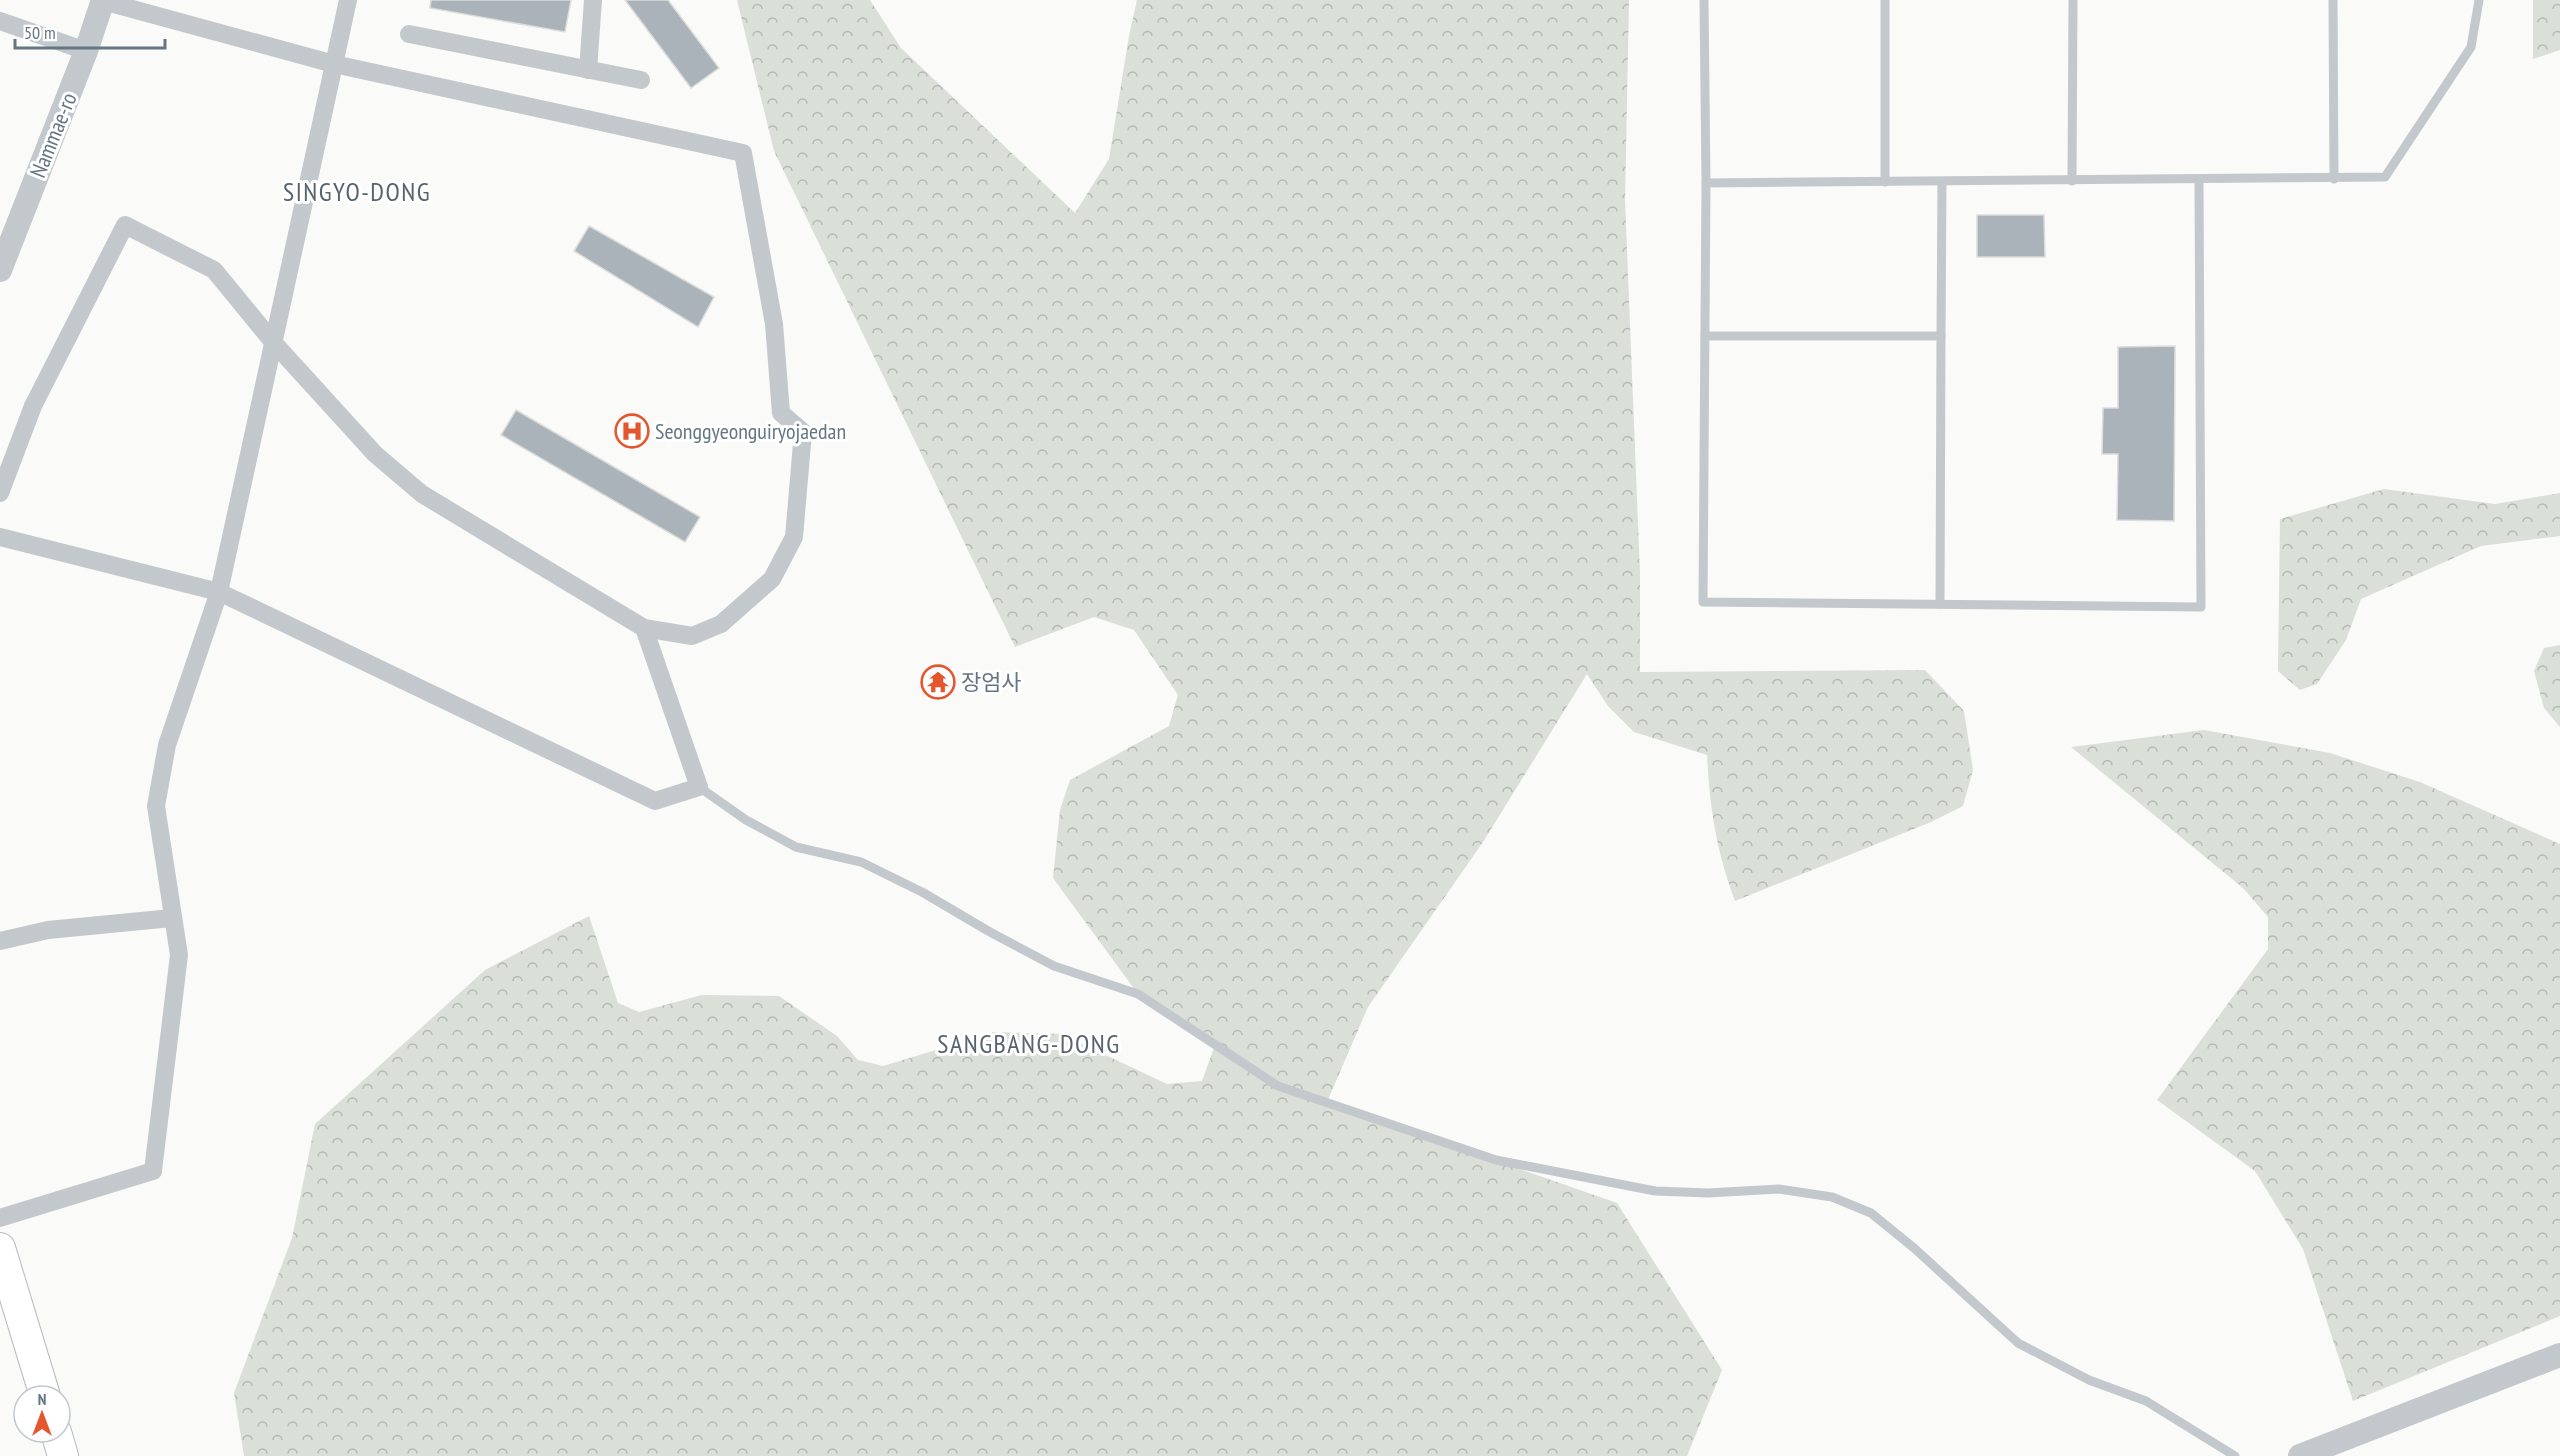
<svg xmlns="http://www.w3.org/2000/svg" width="2560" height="1456" viewBox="0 0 2560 1456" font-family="'PT Sans Narrow','Noto Sans KR',sans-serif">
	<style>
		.forest { fill: url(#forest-crowns) }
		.building { fill: #aab3b9; stroke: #dcdcda; stroke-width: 1.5 }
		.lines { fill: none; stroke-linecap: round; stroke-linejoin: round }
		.primary-casing { stroke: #b5babe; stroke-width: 32 }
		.service { stroke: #c3c8cc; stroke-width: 9 }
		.minor { stroke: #c3c8cc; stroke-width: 18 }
		.tertiary { stroke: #c3c8cc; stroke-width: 24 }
		.primary { stroke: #fff; stroke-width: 30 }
		.labels { text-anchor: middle; stroke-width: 6; stroke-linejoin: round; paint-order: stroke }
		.street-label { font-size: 22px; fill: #657683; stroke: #fff }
		.poi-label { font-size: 22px; fill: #657683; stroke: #fff; text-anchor: start }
		.quarter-label { font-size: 26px; letter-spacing: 1.5px; fill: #57646e; stroke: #fff }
	</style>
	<defs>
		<pattern id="forest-crowns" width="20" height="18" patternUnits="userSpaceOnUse" patternTransform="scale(1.5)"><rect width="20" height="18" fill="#dadfd7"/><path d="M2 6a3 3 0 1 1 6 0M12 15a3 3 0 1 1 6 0" fill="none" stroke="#b4b9b4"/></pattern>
	</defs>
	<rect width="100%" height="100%" fill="#fafaf8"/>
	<g class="forest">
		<path d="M 737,0 L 870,0 L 901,48 L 1075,213 L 1109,159 L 1129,36 L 1137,0 L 1629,0 L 1625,200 L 1640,574 L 1640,672 L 1925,670 L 1964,711 L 1973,770 L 1963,806 L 1931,822 L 1735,901 C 1716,849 1710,810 1707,755 L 1634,732 L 1608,706 L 1587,674 L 1483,842 L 1368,1007 L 1327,1102 L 1617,1203 L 1722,1370 L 1687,1456 L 244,1456 L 234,1393 L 292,1238 L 315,1124 L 485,970 L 589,916 L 618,1003 L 639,1012 L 702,995 L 779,996 L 837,1036 L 858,1060 L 883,1066 L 995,1032 L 1061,1034 L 1167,1084 L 1202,1081 L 1215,1045 L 1138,994 L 1053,878 L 1060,810 L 1070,780 L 1169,726 L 1178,695 L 1134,630 L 1094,617 L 1015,647 L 774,151 Z"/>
		<polygon points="2533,0 2560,0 2560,50 2533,59"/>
		<polygon points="2384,489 2495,504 2560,493 2560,536 2481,546 2361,599 2346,640 2317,684 2300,690 2278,671 2280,519"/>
		<polygon points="2560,645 2560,727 2544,708 2534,671 2544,648"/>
		<polygon points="2204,730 2330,753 2420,782 2560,844 2560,1316 2353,1401 2303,1249 2255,1171 2157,1100 2268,949 2268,917 2243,888 2071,747"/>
	</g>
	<g class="building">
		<polygon points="431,0 571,0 565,32 430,8"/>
		<polygon points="625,0 668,0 719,68 691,88"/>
		<polygon points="1977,215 2044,215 2045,257 1977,257"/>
		<polygon points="589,226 714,297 698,327 574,251"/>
		<polygon points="2175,346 2174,521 2117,520 2118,454 2102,454 2103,408 2118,408 2118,347"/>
		<polygon points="516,410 700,517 685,542 501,435"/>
	</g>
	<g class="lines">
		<g class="primary-casing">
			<g id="primary">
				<polyline points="0,1248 45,1396"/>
				<polyline points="56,1432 63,1456"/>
			</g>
		</g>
		<g class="service">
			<polyline points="1704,0 1706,183 2385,177 2471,47 2479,0"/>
			<polyline points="1885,0 1885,182"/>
			<polyline points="2333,0 2334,179"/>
			<polyline points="2072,181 2073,0"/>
			<polyline points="1706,183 1703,602 2201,607 2199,180"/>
			<polyline points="1705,336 1941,336 1942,182"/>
			<polyline points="1940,604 1941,336"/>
			<polyline points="699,787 746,820 796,847 861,862 922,892 990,932 1054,966 1138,994 1278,1086 1496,1160 1655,1191 1708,1193 1779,1189 1832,1197 1871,1213 1914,1248 2018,1343 2089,1380 2146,1401 2235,1456"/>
		</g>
		<g class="minor">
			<polyline points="0,21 86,51"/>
			<polyline points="409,34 641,80"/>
			<polyline points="588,70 593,0"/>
			<polyline points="0,493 33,406 125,225 214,270 273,342 375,454 422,494 644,628 692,636 721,624 772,579 794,537 803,432 781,413 774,324 743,153 334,64 103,1"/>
			<polyline points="0,537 219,592 655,801 699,787 644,628"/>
			<polyline points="0,941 48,930 172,918"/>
			<polyline points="0,1218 153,1171 179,955 156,806 167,745 219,592 348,0"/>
		</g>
		<g class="tertiary">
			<polyline points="0,270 86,51 103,0"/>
			<polyline points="2300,1456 2560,1355"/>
		</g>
		<use href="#primary" class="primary"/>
	</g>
	<defs>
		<g id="hospital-ring" transform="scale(1.725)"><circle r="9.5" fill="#fff" stroke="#e4572e" stroke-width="1.5"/><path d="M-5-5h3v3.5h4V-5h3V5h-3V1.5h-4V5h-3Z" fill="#e4572e"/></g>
		<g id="temple-ring" transform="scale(1.725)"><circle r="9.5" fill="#fff" stroke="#e4572e" stroke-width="1.5"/><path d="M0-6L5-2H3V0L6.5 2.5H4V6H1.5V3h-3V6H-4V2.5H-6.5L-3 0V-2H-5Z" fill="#e4572e"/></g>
	</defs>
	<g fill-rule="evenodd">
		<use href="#hospital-ring" x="632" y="431"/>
		<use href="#temple-ring" x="938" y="682"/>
	</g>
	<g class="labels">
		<g class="street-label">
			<text transform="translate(53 135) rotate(-68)" y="8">Nammae-ro</text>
		</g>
		<g class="poi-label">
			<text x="655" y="439">Seonggyeonguiryojaedan</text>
			<text x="961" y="690">장엄사</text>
		</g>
		<g class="quarter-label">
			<text x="357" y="201">SINGYO-DONG</text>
			<text x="1029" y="1053">SANGBANG-DONG</text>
		</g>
	</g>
	<g transform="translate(42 1414)"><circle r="28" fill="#ffffff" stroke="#c1c8cd" stroke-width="1.5"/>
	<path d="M0-4.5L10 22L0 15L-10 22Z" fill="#e4572e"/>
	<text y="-9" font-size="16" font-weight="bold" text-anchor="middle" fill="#657683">N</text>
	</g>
	<path d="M15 39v9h150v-9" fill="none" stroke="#657683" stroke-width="3"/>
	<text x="24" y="39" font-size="18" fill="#657683" stroke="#ffffff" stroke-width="4.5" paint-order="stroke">50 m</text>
</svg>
